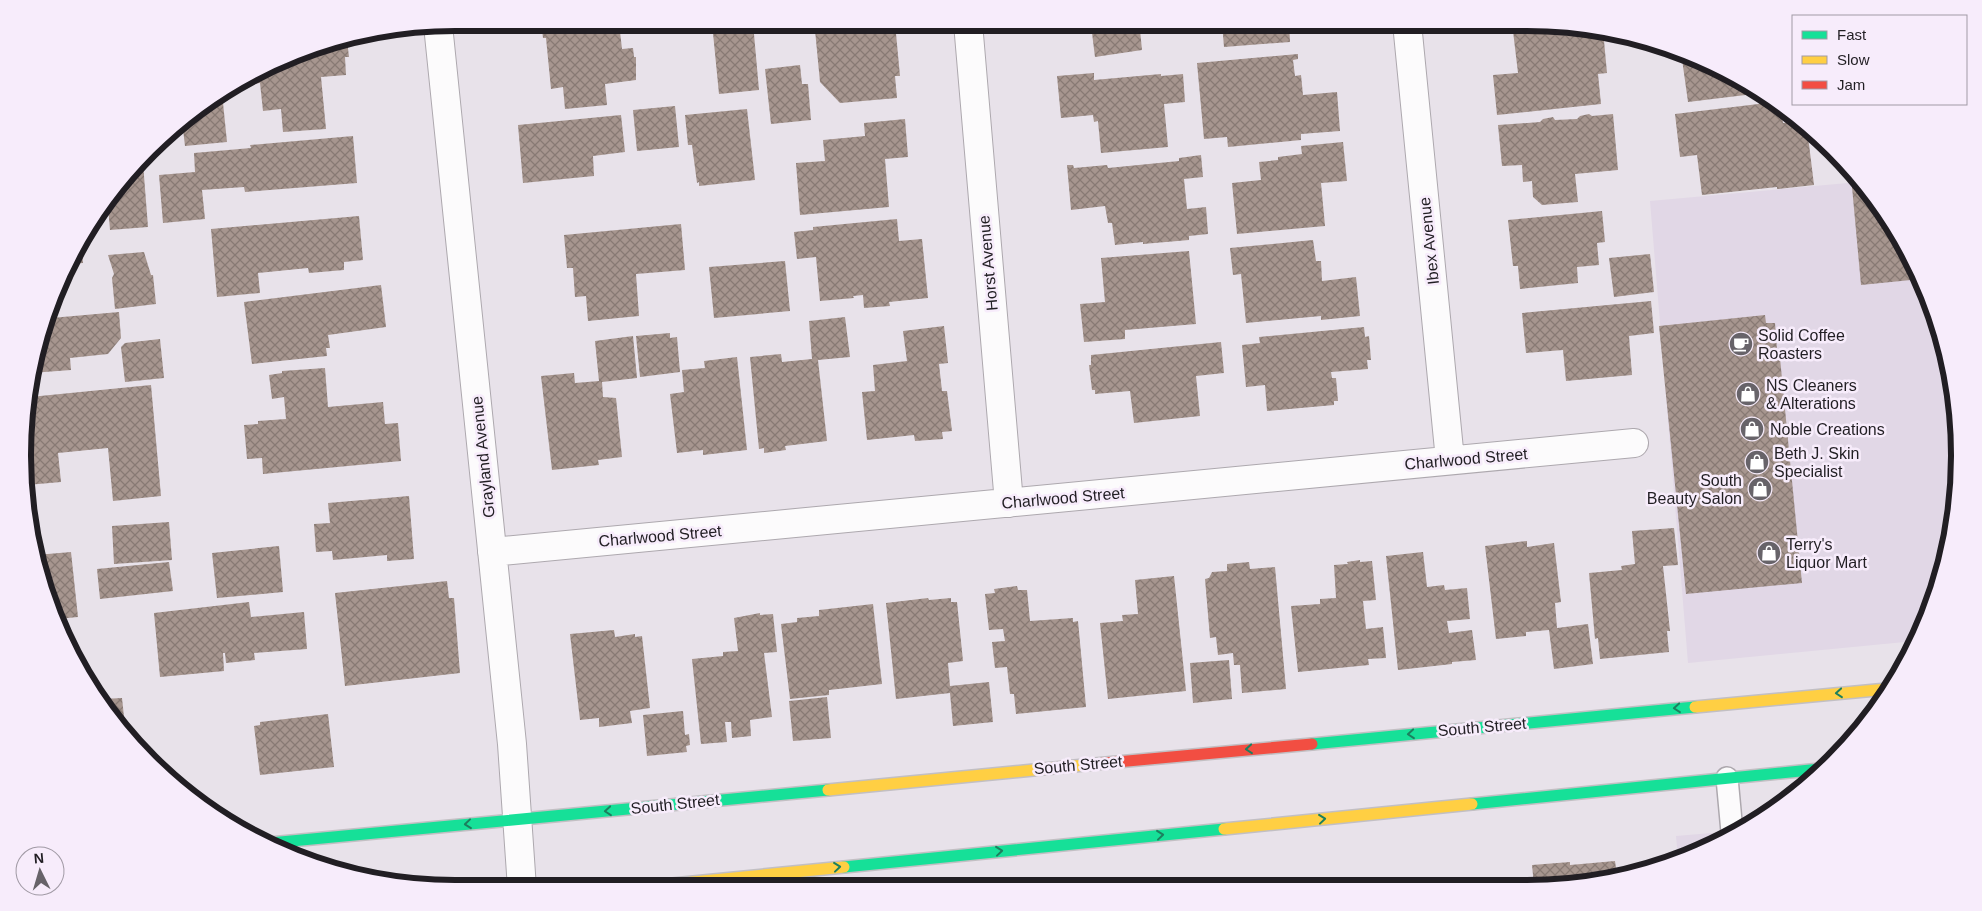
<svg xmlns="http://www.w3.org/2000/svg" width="1982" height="911" font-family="Arial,sans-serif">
<defs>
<pattern id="building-cross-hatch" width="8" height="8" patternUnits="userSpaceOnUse" patternTransform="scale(1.25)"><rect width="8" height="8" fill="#a7968f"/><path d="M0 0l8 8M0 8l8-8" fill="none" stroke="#887a74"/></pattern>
</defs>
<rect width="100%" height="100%" fill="#e8e2ea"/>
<path fill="#e1d7e6" d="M1859,182L1886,215L1926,290L1951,371L1959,455L1951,540L1927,621L1915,641L1688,663L1650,201Z
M1735,831L1692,855L1678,859L1676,836Z"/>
<path fill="url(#building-cross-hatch)" d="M541,23H619L622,49L633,48L634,57H636V80L605,84L607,105L565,109L563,87L551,89L546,38H543Z
M712,23H753L759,90L719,94Z
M895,23L900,76H895L897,98L840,103L820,82L815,30Z
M1086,23H1168V27L1140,30L1142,50L1095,57L1092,33L1087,34Z
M1222,23H1289L1290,42L1224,47Z
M1558,26L1603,30L1607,73L1598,74L1601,104L1497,115L1493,75L1518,73L1513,31Z
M347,40L349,57H345L346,75L321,77L326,129L283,132L281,109L263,111L260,83L241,85V80L316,46Z
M1681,52L1692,55L1762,93L1688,102Z
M1298,54V59L1293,60L1295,76L1301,75L1303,95L1337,92L1340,131L1301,134V140L1228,147L1227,137L1204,139L1197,63Z
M800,65L802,84H808L811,120L771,124L765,69Z
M1094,73V80L1161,74V76L1183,74L1185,102L1164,104L1168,147L1101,153L1098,121L1094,122L1093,115L1061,118L1057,76Z
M222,93L227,142L185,146L182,121Z
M1775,102L1781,107L1783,123L1798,121L1807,128L1814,185L1777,189V187L1702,195L1697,155L1680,157L1675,114Z
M675,106L679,147L637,151L633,110Z
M747,109L755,180L699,186V182L697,183L692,145H688L685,115Z
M1589,114L1592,116L1613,114L1618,170L1575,174L1578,202L1542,205L1533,197L1532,181L1523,182L1522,165L1502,166L1498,125L1540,122L1543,119L1553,117L1555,120L1577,119L1580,116Z
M621,115L625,152L593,156L594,176L523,183L518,125Z
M905,119L908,157L885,159L889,207L800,215L796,163L825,161L823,140L865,136L864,123Z
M353,136L357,183L245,192L244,187L202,190L205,219L163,223L159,175L195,172L194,153L251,148L250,145Z
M1343,142L1347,181L1321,183L1325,226L1237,234L1232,183L1261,180L1259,162L1278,160V157L1302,154L1301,146Z
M1201,155L1203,177L1184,179L1187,209L1206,207L1208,234L1189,236V240L1143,244V242L1115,245L1112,223H1108L1105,206L1071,210L1067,165H1073L1074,168L1107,165L1108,168L1179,161V158Z
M143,163L148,227L110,230L108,206Z
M1863,186L1886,215L1921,279L1861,285L1852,187Z
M1602,211L1605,242L1597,243L1599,265L1577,267L1578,283L1520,289L1518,266H1513L1508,220Z
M359,216L363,260L344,262V270L309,273L308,268L258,273L260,293L217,297L211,229Z
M897,219L899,241L922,239L928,298L889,302L890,306L864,308L863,295L853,296L854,298L820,301L816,257L797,259L794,232L813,230V227Z
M681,224L685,270L636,274L639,316L588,321L586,296L575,297L573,268H567L564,235Z
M81,239L83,263L71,264L78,245Z
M1313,240L1316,261H1321L1322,281L1356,277L1360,316L1321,320V316L1246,323L1241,274L1233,275L1230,248Z
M1189,251L1196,324L1125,330V339L1084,342L1080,304L1105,302L1101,258Z
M144,252L151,275H153L156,304L115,309L112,278L114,274L108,255Z
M1650,254L1654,292L1614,297L1609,258Z
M785,261L790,311L714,318L709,267Z
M381,285L386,327L328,335L330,348H326L327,356L252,364L244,302Z
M1651,301L1654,333L1629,336L1632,375L1566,381L1563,350L1526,353L1522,313Z
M119,312L121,338L108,354L70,358L71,370L31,373L51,318Z
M1765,315L1766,323H1775L1777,350H1770L1771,359L1780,358L1802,583L1686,594L1659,326Z
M845,317L850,357L818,360L827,441L785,446L786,450L764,453V448L759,449L750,357L781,354L782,362L812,359L809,321Z
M944,326L948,363L939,364L942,391H947L952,431L942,432L943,439L915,441L914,435L867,440L862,392L875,391L873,365L907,361L903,331Z
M1364,327L1365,337L1369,336L1371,360H1367L1368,369L1331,372L1332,378H1336L1338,401H1334V405L1267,411L1265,385L1246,387L1242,345L1260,343L1259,337Z
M670,333V338L677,337L680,372L640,377L636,336Z
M633,336L637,378L602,382L603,397L616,398L622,457L598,460L599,465L552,470L541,376L574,373L575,383L599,381L595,341Z
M160,339L164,378L125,382L121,347L125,343Z
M1221,342L1224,373L1196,376L1200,416L1134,423L1130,391L1095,394V390H1092L1089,365H1091V355Z
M737,357L747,450L703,455V450L677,453L670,394L684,392L682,370L705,368L704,361Z
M325,368L328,407L383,402L385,424L398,423L401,461L263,474L262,458L247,459L244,425L258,424V421L286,419L284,397L272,399L269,375L282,373V371Z
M151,385L161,496L113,501L108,448L58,453L61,482L27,485L30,397Z
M409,496L414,559L387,561V555L333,560L332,551L316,552L314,524L330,523L328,503Z
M169,522L172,560L114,564L112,526Z
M1674,528L1678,565L1663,566L1670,631H1667L1669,652L1600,659L1598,638L1595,639L1589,573L1622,570L1621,566L1635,564L1632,531Z
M1527,541V547L1554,543L1561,602L1555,603L1557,628L1588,624L1593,664L1554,669L1549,630L1526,632V636L1496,639L1485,546Z
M279,546L283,592L217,598L212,553Z
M71,552L78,617L57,619L45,594L36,555Z
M1423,552L1427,587L1444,585L1445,590L1467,588L1470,619L1447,621L1449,633L1472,630L1476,660L1452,662V664L1398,670L1386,556Z
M1360,560V562L1372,561L1376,600L1363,601L1366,629L1383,627L1386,658L1368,659L1369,665L1298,672L1291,606L1320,604V599L1336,598L1334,565L1348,564L1347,562Z
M169,562L173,591L100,599L97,569Z
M1249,562L1250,569L1275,567L1286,689L1242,693L1240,665H1234L1233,653L1218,655L1216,637L1210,638L1205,579L1209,578L1212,572L1227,571V564Z
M1174,576L1186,691L1108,699L1100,623L1123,621L1122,615L1138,614L1135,580Z
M447,581L449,598H454L460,673L345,686L335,593Z
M1017,586L1018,590H1027L1030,621L1073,618V622L1078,621L1086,707L1016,714L1014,694H1010L1007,667L995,668L992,642L1005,641L1003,629L989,630L985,594L995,593L994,589Z
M928,598L929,600L951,598V602H957L963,661L948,663L950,686L989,682L993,722L953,726L950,693L896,699L886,603Z
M249,602L251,617L304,612L307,649L254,653L255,660L226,663L225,653H223L224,671L160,677L154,613Z
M873,604L882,684L829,690V695L790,699L781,624L797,622V618L819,616V610Z
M760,613V615L773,614L777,652L764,653L772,717L750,720L751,736L732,738L731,722H725L727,742L701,744L692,659L723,656V652L738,651L734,618Z
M614,630L615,637L635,634V637L642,636L650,708L630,711L632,723L599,727V718L580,720L570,634Z
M1229,660L1232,699L1193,703L1190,663Z
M827,697L831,738L793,741L789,701Z
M122,698L125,726L103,699Z
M683,711L685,735L689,734L690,745L686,746L687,752L647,756L643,715Z
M328,714L334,767L260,775L254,726L260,725V722Z
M1615,861L1617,876L1583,885H1534L1532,865L1570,862V865Z"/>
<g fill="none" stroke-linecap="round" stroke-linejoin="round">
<g stroke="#ada8ae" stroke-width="24">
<path id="lane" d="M1727,778L1732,832"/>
</g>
<g stroke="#ada8ae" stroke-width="30">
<path id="street" d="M968,23L1009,503
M1407,23L1450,460
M438,25L512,744L522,888
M492,552L1634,443"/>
</g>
<g stroke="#c2bfc3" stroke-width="14">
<path id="fast" d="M1312,744L1695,707
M1472,804L1820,769
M270,843L828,790
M844,867L1224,829"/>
</g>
<g stroke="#c2bfc3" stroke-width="14">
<path id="slow" d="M1695,707L1887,689
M828,790L1095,764
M1224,829L1472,804
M632,888L844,867"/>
</g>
<g stroke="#c2bfc3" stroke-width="14">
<path id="jam" d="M1095,764L1312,744"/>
</g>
<use href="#lane" stroke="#fcfbfc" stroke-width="21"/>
<use href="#street" stroke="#fcfbfc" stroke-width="28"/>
<use href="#fast" stroke="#16e098" stroke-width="11"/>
<use href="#slow" stroke="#ffcf43" stroke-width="11"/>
<use href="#jam" stroke="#f24e42" stroke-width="11"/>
</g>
<defs><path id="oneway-chevron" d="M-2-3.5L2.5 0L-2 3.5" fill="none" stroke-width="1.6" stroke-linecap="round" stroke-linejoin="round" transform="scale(1.25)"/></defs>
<g stroke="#1c7f5e">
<use href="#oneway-chevron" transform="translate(1839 693) rotate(175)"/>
<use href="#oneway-chevron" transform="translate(1677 708) rotate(175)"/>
<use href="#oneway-chevron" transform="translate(1411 734) rotate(175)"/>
<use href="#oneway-chevron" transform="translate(1249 749) rotate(175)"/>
<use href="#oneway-chevron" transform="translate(608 811) rotate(175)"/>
<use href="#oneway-chevron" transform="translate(1322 819) rotate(-6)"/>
<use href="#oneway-chevron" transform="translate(468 824) rotate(174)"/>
<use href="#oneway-chevron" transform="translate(1160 835) rotate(-6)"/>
<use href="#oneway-chevron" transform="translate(999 851) rotate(-6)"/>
<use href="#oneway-chevron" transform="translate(837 867) rotate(-6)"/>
</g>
<defs>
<g id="cafe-disc" transform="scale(1.25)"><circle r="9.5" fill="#676369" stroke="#f7ecfb"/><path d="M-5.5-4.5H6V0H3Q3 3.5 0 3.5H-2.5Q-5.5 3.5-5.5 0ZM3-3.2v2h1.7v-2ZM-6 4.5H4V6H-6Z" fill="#fff"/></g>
<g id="shop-disc" transform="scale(1.25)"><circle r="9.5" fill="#676369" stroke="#f7ecfb"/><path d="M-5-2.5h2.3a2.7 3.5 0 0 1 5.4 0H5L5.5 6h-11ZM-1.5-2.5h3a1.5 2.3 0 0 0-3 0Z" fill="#fff"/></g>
</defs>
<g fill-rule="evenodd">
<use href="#cafe-disc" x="1741" y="344"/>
<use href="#shop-disc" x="1748" y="394"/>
<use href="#shop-disc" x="1752" y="429"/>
<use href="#shop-disc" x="1757" y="462"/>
<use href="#shop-disc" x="1760" y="489"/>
<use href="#shop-disc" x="1769" y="553"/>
</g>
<g text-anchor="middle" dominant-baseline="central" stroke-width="5" stroke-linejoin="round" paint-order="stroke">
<g font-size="16" fill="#211e23" stroke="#f7ecfb">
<text transform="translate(1429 241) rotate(-96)">Ibex Avenue</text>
<text transform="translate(988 263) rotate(-95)">Horst Avenue</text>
<text transform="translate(483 457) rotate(-96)">Grayland Avenue</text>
<text transform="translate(1466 459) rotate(-5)">Charlwood Street</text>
<text transform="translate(1063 498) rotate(-5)">Charlwood Street</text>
<text transform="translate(660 536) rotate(-5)">Charlwood Street</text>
<text transform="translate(1482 727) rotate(-5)">South Street</text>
<text transform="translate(1078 765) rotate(-5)">South Street</text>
<text transform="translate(675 804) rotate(-6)">South Street</text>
</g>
<g font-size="16" fill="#211e23" stroke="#f7ecfb" text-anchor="start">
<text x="1758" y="335">Solid Coffee<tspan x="1758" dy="18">Roasters</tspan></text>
<text x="1766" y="385">NS Cleaners<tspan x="1766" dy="18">&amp; Alterations</tspan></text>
<text x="1770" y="429">Noble Creations</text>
<text x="1774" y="453">Beth J. Skin<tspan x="1774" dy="18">Specialist</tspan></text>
<text x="1742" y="480" text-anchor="end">South<tspan x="1742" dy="18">Beauty Salon</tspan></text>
<text x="1786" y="544">Terry's<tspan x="1786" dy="18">Liquor Mart</tspan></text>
</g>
</g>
<path d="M0 0H1982V911H0ZM455 31H1527A424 424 0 0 1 1951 455V456A424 424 0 0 1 1527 880H455A424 424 0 0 1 31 456V455A424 424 0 0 1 455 31Z" fill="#f7ecfb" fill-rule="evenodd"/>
<path fill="none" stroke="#211e23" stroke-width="6" d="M455 31H1527A424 424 0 0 1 1951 455V456A424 424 0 0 1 1527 880H455A424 424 0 0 1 31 456V455A424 424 0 0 1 455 31Z"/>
<rect x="1792" y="15" width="175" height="90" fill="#f7ecfb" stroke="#a19aa5"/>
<rect x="1802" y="31" width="25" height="8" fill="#16e098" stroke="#a19aa5"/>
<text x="1837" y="40" font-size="15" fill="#211e23">Fast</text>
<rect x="1802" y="56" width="25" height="8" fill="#ffcf43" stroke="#a19aa5"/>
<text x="1837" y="65" font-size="15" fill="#211e23">Slow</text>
<rect x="1802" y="81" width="25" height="8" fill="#f24e42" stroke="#a19aa5"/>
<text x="1837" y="90" font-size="15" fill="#211e23">Jam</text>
<g transform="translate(40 871) rotate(355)"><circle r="24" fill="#f7ecfb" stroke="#a19aa5"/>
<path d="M0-4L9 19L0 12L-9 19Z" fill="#676369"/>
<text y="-8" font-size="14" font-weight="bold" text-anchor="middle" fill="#211e23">N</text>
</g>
</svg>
